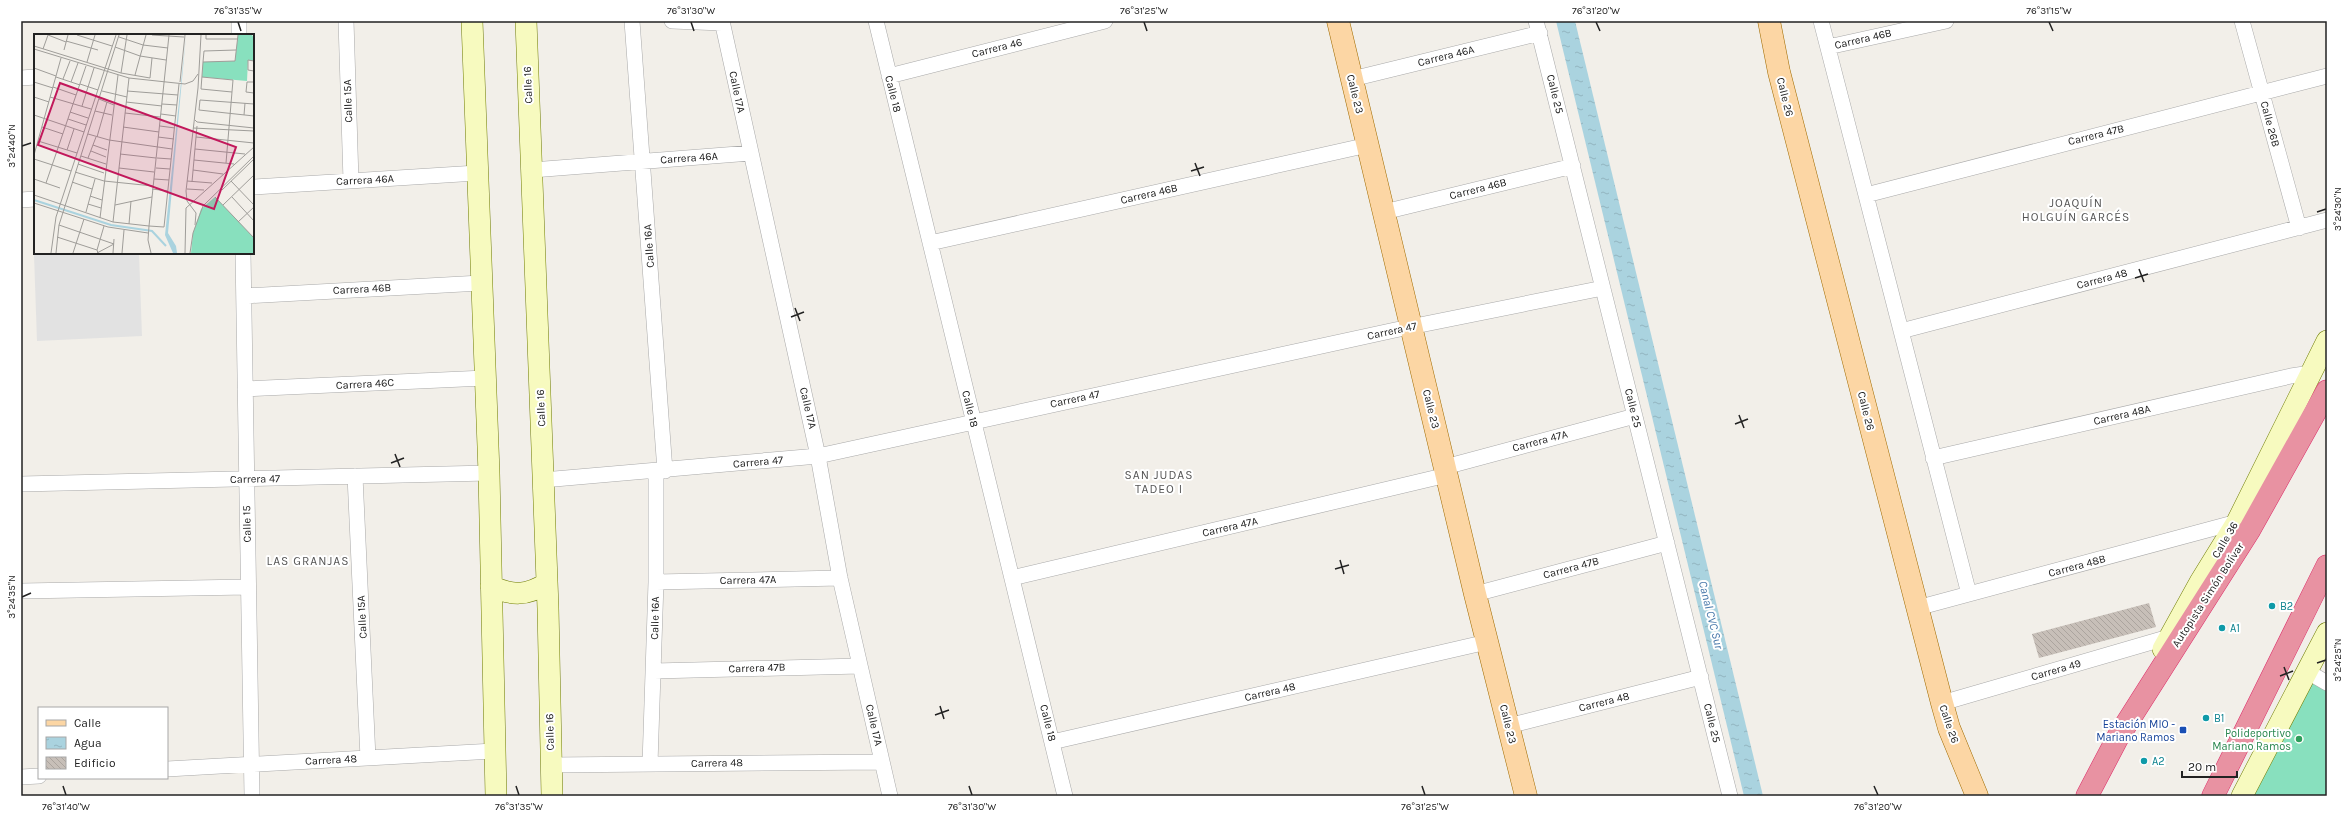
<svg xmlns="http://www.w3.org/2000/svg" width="2348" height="817" font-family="Karla,sans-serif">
<defs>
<pattern id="water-ripples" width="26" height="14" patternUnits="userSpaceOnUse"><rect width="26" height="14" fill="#aad3df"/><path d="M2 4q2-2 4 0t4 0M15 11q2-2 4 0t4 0" fill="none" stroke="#92b5bf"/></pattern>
<pattern id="building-back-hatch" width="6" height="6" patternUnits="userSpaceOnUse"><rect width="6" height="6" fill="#c7bfb8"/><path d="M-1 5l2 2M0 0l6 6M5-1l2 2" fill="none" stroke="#aba49e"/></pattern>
</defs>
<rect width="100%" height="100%" fill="#f2efe9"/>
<path fill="#88e0be" d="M2308,672L2327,683V796H2242Z"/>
<path fill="#e2e2e2" d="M33,226H35V253H139L142,336L37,341Z"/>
<path fill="url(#water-ripples)" d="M1556,21H1575L1763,796H1744Z"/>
<path fill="url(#building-back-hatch)" d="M2149,603L2156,627L2039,658L2032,634Z"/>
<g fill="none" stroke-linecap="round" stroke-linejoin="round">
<g stroke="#a9a9a9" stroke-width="16">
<path id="street" d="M239,21V35
M346,21L351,181
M632,21L665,471
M672,21L722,23
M722,21L818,456L840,578L890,796
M876,21L1065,796
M1536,21L1730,796
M1821,21L1969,594
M2242,21L2299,228
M1828,47L1946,21
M889,76L1105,21
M21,78L35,77
M1352,79L1540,33
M532,170L751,153
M253,187L477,173
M1866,195L2327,76
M21,200L35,199
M1384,212L1573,166
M930,243L1368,145
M243,253L252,796
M244,296L481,283
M1901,331L2327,220
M245,389L485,378
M1933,458L2291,376L2311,373
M1445,467L1635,416
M355,476L368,758
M543,480L818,456L1395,330L1603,288
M21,484L489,473
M1012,578L1447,475
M656,582L840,578
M21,591L248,587
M1475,594L1667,543
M1917,608L2237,522
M654,671L860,666
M2308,672L2327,683
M1942,703L2169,637
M1508,726L1701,677
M1052,742L1487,642
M650,764L656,582V471
M551,765L882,762
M167,769L494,751
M21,777L39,776"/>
</g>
<g stroke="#707d05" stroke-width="22">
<path id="secondary" d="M472,21L489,473L496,796
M526,21L548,608L552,796
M491,586C512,596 527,596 547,583
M2163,649L2200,582L2237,522L2327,341
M2242,796L2327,633"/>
</g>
<g stroke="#a06b00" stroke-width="23">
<path id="primary" d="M1338,21L1475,594L1526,796
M1769,21L1779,72L1942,703L1949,728L1977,796"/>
</g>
<g stroke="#dc2a67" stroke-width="23">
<path id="highway" d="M2087,796L2118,737L2250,529L2327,391
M2213,796L2327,566"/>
</g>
<use href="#street" stroke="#fff" stroke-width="15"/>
<use href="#secondary" stroke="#f7fabf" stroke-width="21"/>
<use href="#primary" stroke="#fcd6a4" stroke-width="22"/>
<use href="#highway" stroke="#e892a2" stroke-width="22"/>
</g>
<path fill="none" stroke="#222" stroke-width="1.5" d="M238,22L241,31M691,22L694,31M1144,22L1147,31M1596,22L1600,31M2049,22L2053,31M22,146L31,143M1195,163L1200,176M1191,171L1204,167M2317,212L2326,209M2139,269L2144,282M2135,278L2148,274M795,308L800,321M791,317L804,312M1739,415L1744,428M1735,424L1748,419M395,454L400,467M391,463L404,458M1340,560L1344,574M1335,569L1349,565M22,597L31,593M2317,663L2326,660M2284,667L2289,680M2280,676L2293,671M940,706L944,719M935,715L949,710M63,786L66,795M516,786L519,795M969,786L972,795M1422,786L1425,795M1874,786L1878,795"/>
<g fill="#0f9aa8" stroke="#fff" stroke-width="1.5">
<circle cx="2272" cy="606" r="4"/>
<circle cx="2222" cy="628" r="4"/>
<circle cx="2206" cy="718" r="4"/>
<circle cx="2144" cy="761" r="4"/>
</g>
<rect fill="#1a4fb4" stroke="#fff" stroke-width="1.5" x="2179" y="726" width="8" height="8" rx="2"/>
<circle fill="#2e9e5b" stroke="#fff" stroke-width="1.5" cx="2299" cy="739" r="4"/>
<g text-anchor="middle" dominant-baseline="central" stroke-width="4" stroke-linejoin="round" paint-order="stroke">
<g font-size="11" fill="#222" stroke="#fff">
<text transform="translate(1863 39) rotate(-13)">Carrera 46B</text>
<text transform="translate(997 48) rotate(-14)">Carrera 46</text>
<text transform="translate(1446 56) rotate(-14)">Carrera 46A</text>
<text transform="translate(528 85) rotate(-92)">Calle 16</text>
<text transform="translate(737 92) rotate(78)">Calle 17A</text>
<text transform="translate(893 94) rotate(76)">Calle 18</text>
<text transform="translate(1355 94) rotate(76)">Calle 23</text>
<text transform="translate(1555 94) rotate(76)">Calle 25</text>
<text transform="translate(1785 97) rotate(76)">Calle 26</text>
<text transform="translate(348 101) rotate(-92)">Calle 15A</text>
<text transform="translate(2270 124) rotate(75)">Calle 26B</text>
<text transform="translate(2096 135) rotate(-14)">Carrera 47B</text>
<text transform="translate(689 158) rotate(-4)">Carrera 46A</text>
<text transform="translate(365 180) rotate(-3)">Carrera 46A</text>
<text transform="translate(1478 189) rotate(-14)">Carrera 46B</text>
<text transform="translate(1149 194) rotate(-13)">Carrera 46B</text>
<text transform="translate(649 246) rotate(-94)">Calle 16A</text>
<text transform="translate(2102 279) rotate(-15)">Carrera 48</text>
<text transform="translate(362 289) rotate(-3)">Carrera 46B</text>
<text transform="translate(1392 331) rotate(-12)">Carrera 47</text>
<text transform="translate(365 384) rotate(-3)">Carrera 46C</text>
<text transform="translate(1075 399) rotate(-12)">Carrera 47</text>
<text transform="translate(541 408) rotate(-92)">Calle 16</text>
<text transform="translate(808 408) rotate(77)">Calle 17A</text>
<text transform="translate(1633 408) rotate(76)">Calle 25</text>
<text transform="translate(970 409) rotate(76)">Calle 18</text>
<text transform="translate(1431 409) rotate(76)">Calle 23</text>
<text transform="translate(1866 411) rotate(76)">Calle 26</text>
<text transform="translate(2122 415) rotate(-13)">Carrera 48A</text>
<text transform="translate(1540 441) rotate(-15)">Carrera 47A</text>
<text transform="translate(758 462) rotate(-5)">Carrera 47</text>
<text transform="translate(255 479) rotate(-1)">Carrera 47</text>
<text transform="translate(247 524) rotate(-91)">Calle 15</text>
<text transform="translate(1230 527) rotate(-13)">Carrera 47A</text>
<text transform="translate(2225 540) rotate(-59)">Calle 36</text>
<text transform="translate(2077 566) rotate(-15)">Carrera 48B</text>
<text transform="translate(1571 568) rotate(-15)">Carrera 47B</text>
<text transform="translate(748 580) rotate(-1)">Carrera 47A</text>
<text transform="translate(2208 595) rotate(-57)">Autopista Simón Bolívar</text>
<text transform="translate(362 617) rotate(-93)">Calle 15A</text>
<text transform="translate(655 618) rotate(-89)">Calle 16A</text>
<text transform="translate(757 668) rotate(-2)">Carrera 47B</text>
<text transform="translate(2056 670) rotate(-16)">Carrera 49</text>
<text transform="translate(1270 692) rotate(-13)">Carrera 48</text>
<text transform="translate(1604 702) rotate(-14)">Carrera 48</text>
<text transform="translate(1048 723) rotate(76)">Calle 18</text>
<text transform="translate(1712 723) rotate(76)">Calle 25</text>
<text transform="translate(1508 724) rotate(76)">Calle 23</text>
<text transform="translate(1949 724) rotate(71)">Calle 26</text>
<text transform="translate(874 725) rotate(77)">Calle 17A</text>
<text transform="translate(550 732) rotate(-91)">Calle 16</text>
<text transform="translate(331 760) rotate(-3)">Carrera 48</text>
<text transform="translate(717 763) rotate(-1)">Carrera 48</text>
</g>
<g font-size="11" fill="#0d838f" stroke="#fff" text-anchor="start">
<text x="2280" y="606">B2</text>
<text x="2230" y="628">A1</text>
<text x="2214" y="718">B1</text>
<text x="2152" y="761">A2</text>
</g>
<g font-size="11" fill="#164399" stroke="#fff" text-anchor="end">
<text x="2175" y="724">Estación MIO -<tspan x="2175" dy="13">Mariano Ramos</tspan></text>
</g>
<g font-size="11" fill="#27864d" stroke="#fff" text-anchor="end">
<text x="2291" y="733">Polideportivo<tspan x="2291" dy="13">Mariano Ramos</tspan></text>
</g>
<g font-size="12" letter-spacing="1" fill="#555" stroke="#fff">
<text x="2076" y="203">JOAQUÍN<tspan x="2076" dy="14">HOLGUÍN GARCÉS</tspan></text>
<text x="1159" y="475">SAN JUDAS<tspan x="1159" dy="14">TADEO I</tspan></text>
<text x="308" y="561">LAS GRANJAS</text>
</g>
<g font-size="12" font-style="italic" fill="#4a7aab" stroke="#fff">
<text transform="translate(1711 615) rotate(76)">Canal CVC Sur</text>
</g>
</g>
<g transform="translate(34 34)">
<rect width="220" height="220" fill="#f2efe9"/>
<path d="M204,1H218L220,4V27L214,26L213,47L168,43L169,28L201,27ZM181,163L220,204V219H157L159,199L167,175Z" fill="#88e0be"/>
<path d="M152,1L134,199L142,212L143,219H139L131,201Z" fill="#aad3df"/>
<path fill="none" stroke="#aad3df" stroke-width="2" d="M0,166L77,191L118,197L132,212"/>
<path fill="none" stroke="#9f9d99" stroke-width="1" d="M14,1L32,8M43,1L78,12M118,1L150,3M172,1V5H204M85,3L109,11L134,14M32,7L64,16M0,12L87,39L116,44M81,13L106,22L132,26M0,15L95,44L151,50L159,47L164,40M9,15L14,1M30,16L34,1M220,27L214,26V36L220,37M53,28L61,1M169,28L201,27L204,1M0,34L22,42M87,39L93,1M101,41L112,1M22,43L46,51M168,43L199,46L192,129M116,44L118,24M29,45L36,27M0,48L19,54M37,48L44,29M146,48L151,1M220,48H213L212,58L220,59M46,50L64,56M19,53L42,61M68,57L93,63M93,57L144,61M198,58L167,55L169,28L170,17L202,16M0,63L15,68M16,63L57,75M65,65L80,71M92,68L128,72M128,70L143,71M220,70L166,66L165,76L220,82M48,72L60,34M61,77L78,81M36,78L54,84M91,79L126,83M127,80L142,82M0,81L50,98M210,81L211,69M34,85L52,91M161,86L163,88L220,94M126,92L141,94M8,93L29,100M89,93L125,98M159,94L220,97M54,100L75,106L138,115M63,103L73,68M124,103L140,105M162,103L220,109M4,107L43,119M59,111L73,116M161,115L211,120M33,116L40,95M57,117L72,123M86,120L122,124M0,121L27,24M47,122L72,130M54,124L62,103M123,124L137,125M0,125L37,137M160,126L200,130M44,130L70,139M85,134L120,138M122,134L136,135M159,136L189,140M41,138L70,147L119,152M0,145L26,154M120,145L135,146M153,147L178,149M197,147L220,171M38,148L58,155M158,148L163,92M12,149L52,32M118,155L134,157M153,155L170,156M188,156L220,125M0,161L79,188L115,192M56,162L68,166M181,163L220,204M198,163L220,187M0,169L74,193L114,199M54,170L67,174M81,171L118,163M189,171L220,141M52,178L61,145M66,184L84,41M79,188L95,44M204,188L220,173M95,190L97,167M25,191L80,210M161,191L162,179L153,167L152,157L164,54L167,1M115,192L130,193L145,50M23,203L63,216L64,219M63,216L70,192M17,219L22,183L82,1M22,219L25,191L85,1M39,219L50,185M63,219L80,210M79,219L80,205M88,219L90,196M117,219L114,206L115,192L135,1M151,219L152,174L220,113M156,219L159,199L169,172L220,122"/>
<path fill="#c2185b" fill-opacity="0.15" stroke="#c2185b" stroke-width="2" d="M26,49L202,113L180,175L4,111Z"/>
<rect width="220" height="220" fill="none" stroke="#222" stroke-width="2"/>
</g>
<rect width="2348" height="817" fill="none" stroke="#ffffff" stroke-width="44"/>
<rect x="38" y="707" width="130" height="72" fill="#ffffff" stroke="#a7a7a7"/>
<rect x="46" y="720" width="20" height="6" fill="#fcd6a4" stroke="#a7a7a7"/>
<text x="74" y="727" font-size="12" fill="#222222">Calle</text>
<rect x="46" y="737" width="20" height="12" fill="url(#water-ripples)" stroke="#a7a7a7"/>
<text x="74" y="747" font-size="12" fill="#222222">Agua</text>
<rect x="46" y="757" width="20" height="12" fill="url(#building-back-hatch)" stroke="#a7a7a7"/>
<text x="74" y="767" font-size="12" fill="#222222">Edificio</text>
<path d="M2182 771v6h55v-6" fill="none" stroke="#222222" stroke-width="2"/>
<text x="2188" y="771" font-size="12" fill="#222222" stroke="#ffffff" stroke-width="3" paint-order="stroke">20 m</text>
<rect x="22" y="22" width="2304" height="773" fill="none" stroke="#222" stroke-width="1.5"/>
<g font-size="10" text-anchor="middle" fill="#222">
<text x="238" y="14">76°31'35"W</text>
<text x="691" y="14">76°31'30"W</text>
<text x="1144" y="14">76°31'25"W</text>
<text x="1596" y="14">76°31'20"W</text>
<text x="2049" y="14">76°31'15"W</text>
<text transform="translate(11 146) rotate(-90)" y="4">3°24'40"N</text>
<text transform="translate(2337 209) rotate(-90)" y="4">3°24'30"N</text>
<text transform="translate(11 597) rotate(-90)" y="4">3°24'35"N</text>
<text transform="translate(2337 660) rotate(-90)" y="4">3°24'25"N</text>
<text x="66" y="810">76°31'40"W</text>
<text x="519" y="810">76°31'35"W</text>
<text x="972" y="810">76°31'30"W</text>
<text x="1425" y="810">76°31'25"W</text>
<text x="1878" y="810">76°31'20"W</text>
</g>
</svg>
